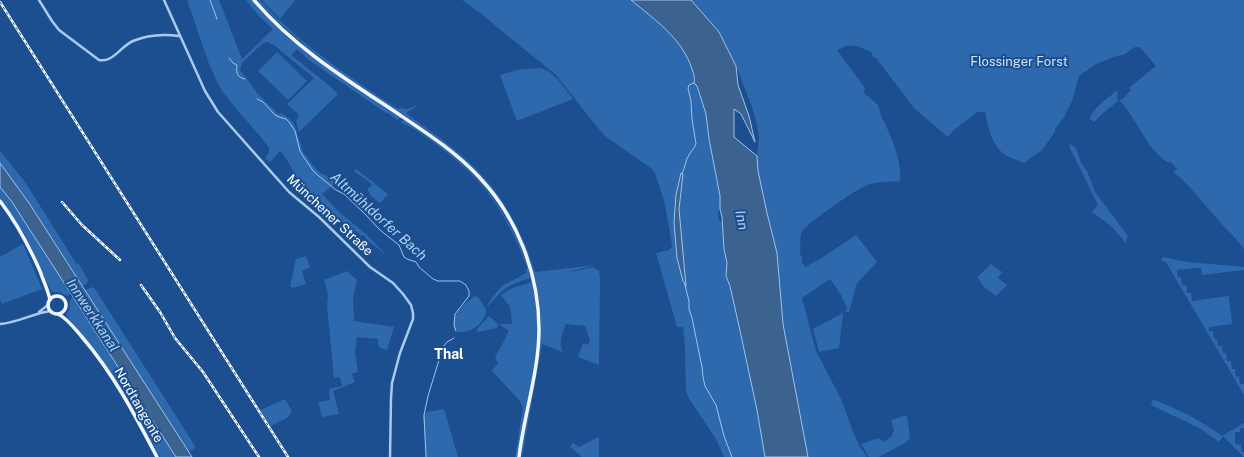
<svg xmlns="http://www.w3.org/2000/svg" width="1244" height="457" font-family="'Public Sans',sans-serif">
<rect width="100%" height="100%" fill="#1b4f8f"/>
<path fill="#2e69ad" d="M187,0H219L242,59L273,29L258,15L246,0H252L263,12L333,72L401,118L397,120L388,113H386L309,60L297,49L291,55L325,82L338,94L299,132L296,121L299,115L287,104L314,78L275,46L268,42L263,43L242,63L240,70L258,94L278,114L282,113L293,122L295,126L303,152L312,164L319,172L337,182L322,194L338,211L367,235L388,257L365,238L366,237L363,235L362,236L299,188V183L298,180L290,165L281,151L279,152L270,162L265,158L269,152V148C255,128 237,112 223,92C217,84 214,73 209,64Z
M257,0H260C299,43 349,77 398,109L400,108L407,109L416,106V107L407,112V114C432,132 458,150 479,172C506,200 523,235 535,272L596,265L571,271V272L593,267L599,271L600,280L599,365L578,357L583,343L588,345L590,340L585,326L566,324C562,334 558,342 563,352L542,344L522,457C520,446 527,420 530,407C538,367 546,325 536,284C528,251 516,221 495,194C461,148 408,119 361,87C323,61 288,34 257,0Z
M262,0H295L280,19Z
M462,0H631C655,20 682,38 692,68C694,74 695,78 694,83L697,86L706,114L709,139L720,196V209L718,212C718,217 718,220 723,224L724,249L727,263L726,276L730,286L739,326L757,410L765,457H724L716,439L690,400L686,392L685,348L683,327H677L656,253L669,250L672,247V246L665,204L655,173L652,169L605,136L593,122L556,75L480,13Z
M691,0H1244V249C1234,236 1222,225 1211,212C1199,198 1188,183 1173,172L1177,169L1170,161L1169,163C1145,149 1138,119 1119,100L1123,99L1131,90L1129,88L1156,66L1140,47H1135L1123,55L1117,56L1096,64L1079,76L1072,101L1064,117L1055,129V132L1042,150L1024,163C1018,160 1010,158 1004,154C992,145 988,126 985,112H977L954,130L948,137L914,108L876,58L873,57L871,52C856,46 853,42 837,50L865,88L864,93L878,105L882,119L884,121C892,140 902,160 900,182C890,181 879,182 870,184C859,187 807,223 802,232C799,238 801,249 800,256H802V262L805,267L820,259L856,235L877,262L857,283L849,312H846L847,308L841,295L830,279L802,298L816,351L842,401L853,432L859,445L867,457H808L783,324L777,253L767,213L758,171L757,156L759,137L757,125L752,107L736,66L719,32Z
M277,52L307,81L288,100L258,71Z
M540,68C555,71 564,88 573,99L517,121L500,75L517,70Z
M1118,90L1117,97L1118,101L1102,114L1094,122L1090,119C1092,109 1110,96 1118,90Z
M403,120C413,124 423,133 433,140C483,176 515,219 531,278C507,285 504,288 488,306L487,305L495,294L502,286L526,273L527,267C508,218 488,184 446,152C436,144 425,136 414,129C410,126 404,125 401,122Z
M1070,144L1076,148L1081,163L1087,171L1095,192L1128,236L1126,240V243L1111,226L1092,212L1098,205L1069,146Z
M0,151L25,182L76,263L79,264L88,280L87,283L83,286L29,203L0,163Z
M356,169L388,194L380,203L371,196L367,189L371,186L372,184L354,171Z
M0,187L12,202L71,294L67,296L60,292H52L48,285L25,235L0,198Z
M23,244L42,289L2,304L0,300V257Z
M306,256L310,267L302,271L306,284L292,288L290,286L296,259Z
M1163,257L1188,262L1244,267V270L1202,275L1201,268H1195L1177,270L1178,278L1181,277L1182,285H1186L1187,293H1191L1192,301L1229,296L1232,324L1209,327V331H1213L1214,339H1217L1218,346H1222L1223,354L1226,353L1227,361H1231L1232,369H1235L1236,377L1239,376L1240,384H1244V395L1166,262L1161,261Z
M991,264L1002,272L998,278L1007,285L996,296L984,287L977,277Z
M347,271L357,280L353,298L354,321L394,327L387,350L380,348L378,345V339L357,337L355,352L358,372L352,374L355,382L333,391L339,414L322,417L318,402L330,400L329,389L342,386L340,377L334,378L327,306L328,295L324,280Z
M532,282C536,302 538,322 537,343C534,381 522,419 518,457H515L523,408L519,400L492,371L498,363L495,358L509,331L499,324H512L510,307L501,295L510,289Z
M92,287L95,289L195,446V448L188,452L85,290Z
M475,296L478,297L486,309C486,323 470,334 457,332C456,329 454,325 454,322C454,312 467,301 475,296Z
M73,297L80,309L176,457H160C142,424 125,390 102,360C91,344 77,330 66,315L69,310L70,300Z
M843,313L839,348L819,352L813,329Z
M489,316L498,324L497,328L477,332V329Z
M285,399L292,411L287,418L271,426L260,410Z
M1153,399C1177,409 1201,420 1222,436L1244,423V428H1240V432H1235V444L1241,445L1242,452H1244V457L1223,436L1219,442L1201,429L1151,405Z
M444,409L458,457H426L423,415L427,412Z
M907,415L910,439L905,443L879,457H869L861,444L879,438L883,442L891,437L894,430L891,420Z
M599,437V457H582L570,447L573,443L579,447Z"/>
<path fill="#3c6290" stroke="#9cc4f0" d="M631,0H691L719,32L736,66L738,85L749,116L755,142L741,114L734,109V137L757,156L758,171L767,213L777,253L783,324L808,457H765L757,410L739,326L730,286L726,276L727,263L724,249L722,217L720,209V196L709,139L706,114L697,86L694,83C695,78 694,74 692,69C682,38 655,20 631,0Z
M0,163L29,203L192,457H176L12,202L0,187Z
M681,173L683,174L679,209L686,286L683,281L677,258L674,223L676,195Z"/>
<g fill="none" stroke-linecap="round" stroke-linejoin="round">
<path stroke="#9cc4f0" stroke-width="1" d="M210,0L217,19
M229,58L233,63L237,65C236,72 236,77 245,79
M257,99L263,102L275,115L279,117L286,119L289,122L295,131L300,151L303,156L314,172L336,190L344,194L364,213L380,230L399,245L404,257L407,259L416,262L419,267L433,279L438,281H460L466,285L469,291V296L455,314L454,325L456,331
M682,174C685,168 685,161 689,155C691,151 694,149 696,144L692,119L691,101L688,88L689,85L694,83
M685,285L689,301V309L692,318L702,367L703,377L705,386L716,405L724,436L732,457
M426,457L424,415L428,396L443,347L447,342L454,338"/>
<path stroke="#a9c9ee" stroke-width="2.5" d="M39,0L52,21L59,30L99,60C113,63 121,46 133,41C147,35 165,34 179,36
M164,0L205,91L218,112L289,192L319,217L370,267L393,283L403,294L411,305L413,313V319L400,353L392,383L391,398L390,457
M39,312L48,305
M0,324C18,323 33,313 51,311"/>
<path stroke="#f0f6ff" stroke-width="3.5" d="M254,0C292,45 342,77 391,109C422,130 454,150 479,177C517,217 539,274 539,329C539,372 524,414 519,457
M0,201C17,223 29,246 40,271C43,280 48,290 50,300
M48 305a9 9 0 1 1 18 0a9 9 0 1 1-18 0Z
M58,314C67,318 75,329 82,337C113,373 135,415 157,457"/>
<g stroke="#fff" stroke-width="2.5">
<path id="rail" d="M0,2L288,457
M62,202L82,225L120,260
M141,285L160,312L175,338L203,372L259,457"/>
</g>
<use href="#rail" stroke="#1b4f8f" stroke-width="1" stroke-dasharray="3" stroke-linecap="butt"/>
</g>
<g text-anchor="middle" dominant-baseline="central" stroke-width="4" stroke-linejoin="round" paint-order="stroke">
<g font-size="13" fill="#cfe3fa" stroke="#1b4f8f">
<text x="1019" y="61">Flossinger Forst</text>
</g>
<g font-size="13" fill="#fff" stroke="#1b4f8f">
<text transform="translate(330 215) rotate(43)">Münchener Straße</text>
<text transform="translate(139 405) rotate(60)">Nordtangente</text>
</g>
<g font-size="14" font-style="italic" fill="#b5d3f5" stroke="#1b4f8f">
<text transform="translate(379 216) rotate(42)">Altmühldorfer Bach</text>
<text transform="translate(742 220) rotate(79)">Inn</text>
<text transform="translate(93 315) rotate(57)">Innwerkkanal</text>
</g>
<g font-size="14" font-weight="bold" fill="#fff" stroke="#1b4f8f">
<text x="449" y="354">Thal</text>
</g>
</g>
</svg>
